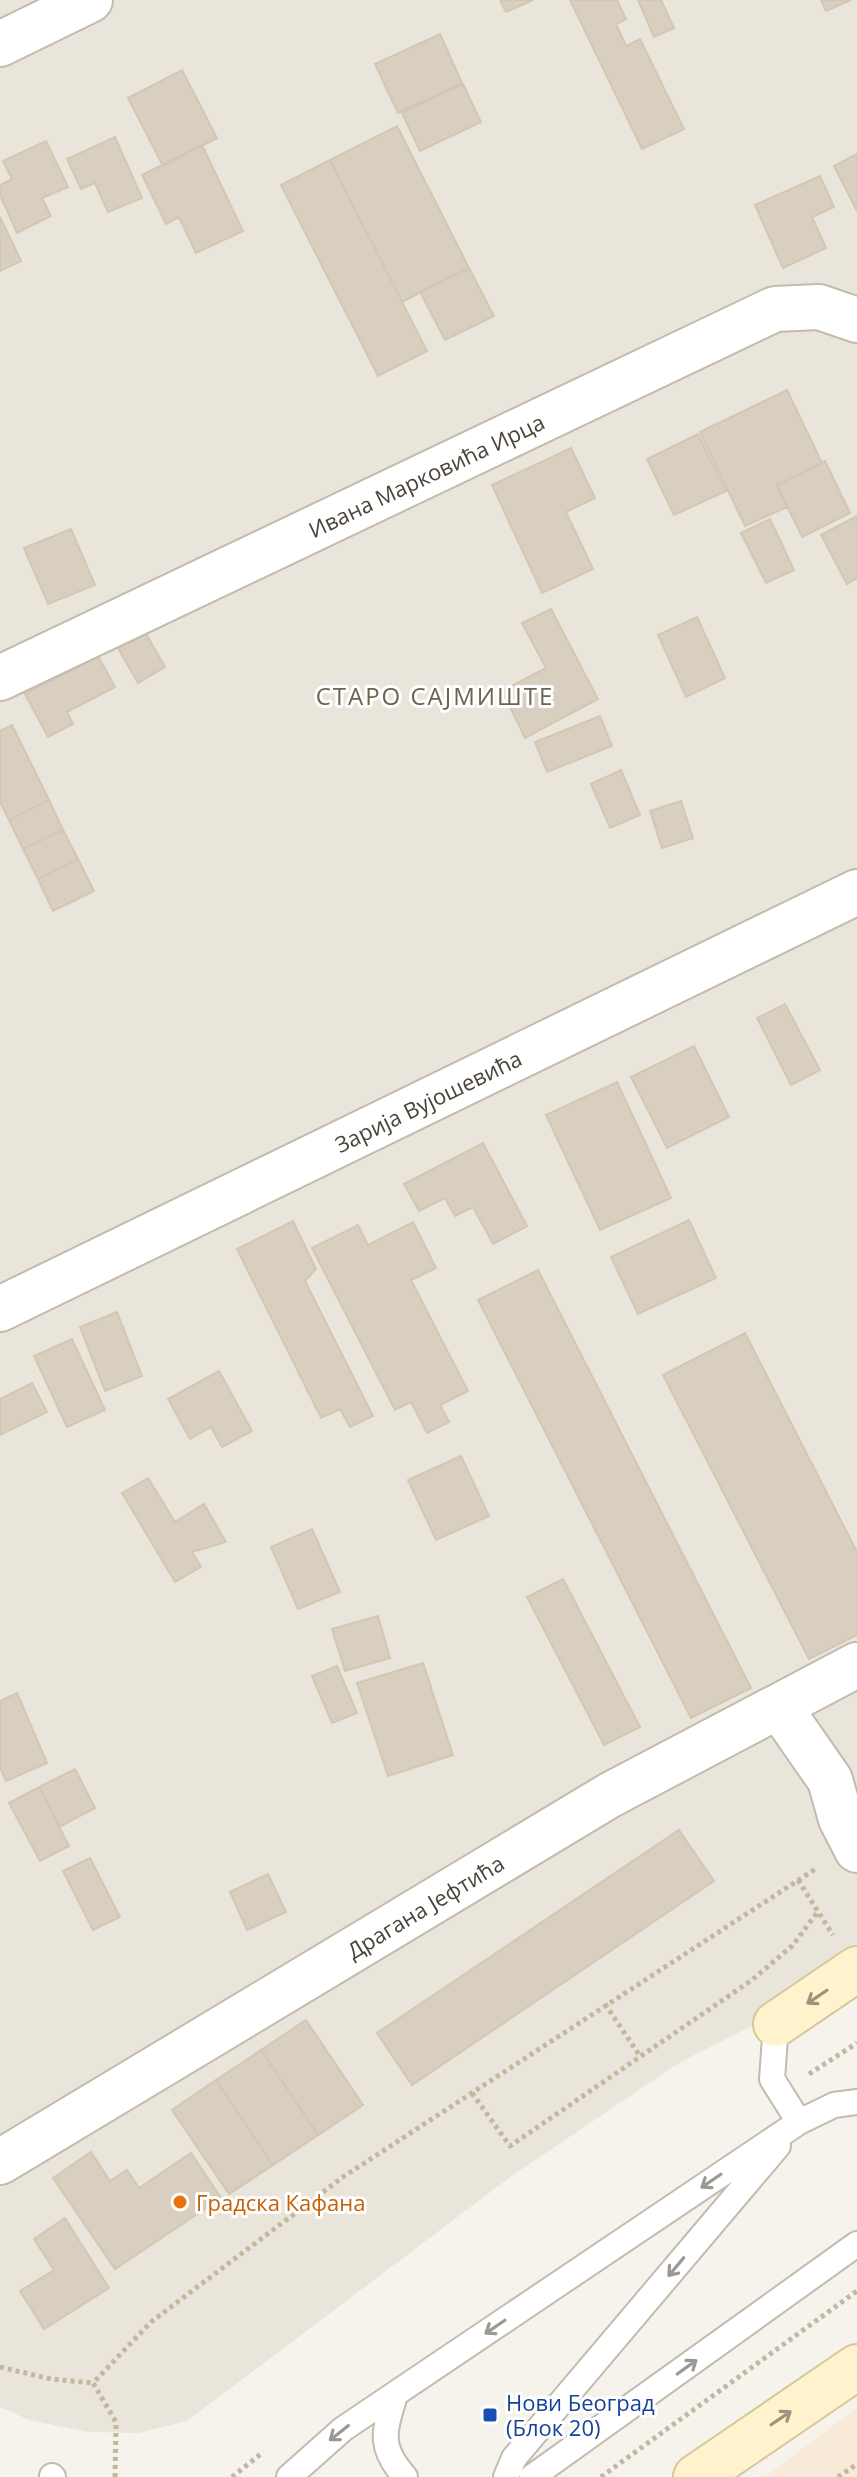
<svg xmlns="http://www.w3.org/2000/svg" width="857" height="2477" font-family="'Open Sans',sans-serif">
<rect width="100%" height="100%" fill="#f6f3ec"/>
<path fill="#eae5da" d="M0,0H857V1972L679,2063L513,2175L187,2421L139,2433L88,2432L29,2420L0,2407Z"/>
<path fill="#f7ead8" d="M857,2408V2477H765Z"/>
<path fill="#d8cfc1" stroke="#d3c7b4" stroke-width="2" d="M500,0H533L506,12Z
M570,0H617L626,19L616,24L626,46L640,39L684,129L642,149Z
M638,0H661L674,28L654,37Z
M821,0H851L826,11Z
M440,34L462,83L398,113L375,64Z
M182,70L217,138L163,166L128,98Z
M463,84L481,122L420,151L402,113Z
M397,126L469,268L402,302L330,160Z
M115,137L142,198L108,212L95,183L81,189L67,159Z
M46,141L68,187L42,198L51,216L17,233L0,195V185L12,179L3,161Z
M202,145L243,231L196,253L179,217L166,224L142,175Z
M857,154V211L834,166Z
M330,160L427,351L378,376L281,185Z
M820,176L834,207L812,217L826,248L783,268L755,205Z
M0,217L21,261L0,271Z
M469,268L494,316L445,340L420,292Z
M787,390L822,463L776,485L787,507L745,526L700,432Z
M698,434L726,491L674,515L647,459Z
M571,448L595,498L566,512L593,569L542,593L492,485Z
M825,461L850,513L802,537L777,485Z
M857,516V578L847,584L821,535Z
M770,519L794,570L766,583L741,533Z
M71,529L95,585L48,604L24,548Z
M551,609L598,699L525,738L502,691L546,668L522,623Z
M697,617L725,678L686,697L658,635Z
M145,632L165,667L138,683L118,648Z
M98,656L115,687L67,712L73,724L48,737L25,694Z
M600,716L612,746L547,772L535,742Z
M12,725L49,800L9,820L0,802V731Z
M621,770L640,815L610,828L591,784Z
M49,800L63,830L23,849L9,820Z
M681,801L693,838L662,848L650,811Z
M63,830L78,859L38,879L23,849Z
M78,859L94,891L53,911L38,879Z
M785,1004L820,1070L791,1085L757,1018Z
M694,1046L729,1117L667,1148L631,1077Z
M617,1082L671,1198L600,1230L546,1115Z
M483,1143L527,1226L493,1244L473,1207L455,1216L445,1198L419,1211L404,1184Z
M689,1220L716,1278L638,1314L611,1257Z
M293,1221L316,1269L305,1281L373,1416L350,1427L340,1409L321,1418L237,1249Z
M413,1222L436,1268L411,1280L468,1391L440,1405L449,1422L427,1433L411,1402L395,1410L312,1248L358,1225L368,1245Z
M538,1270L751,1688L691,1718L478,1300Z
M117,1312L142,1376L105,1391L80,1327Z
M745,1333L857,1552V1635L809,1659L663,1375Z
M72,1339L105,1410L67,1427L34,1356Z
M219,1371L252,1431L222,1447L211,1427L190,1439L168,1399Z
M32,1383L47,1412L0,1435V1399Z
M461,1456L489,1516L436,1540L408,1480Z
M148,1478L175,1522L204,1504L226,1542L192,1552L201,1567L175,1582L122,1493Z
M312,1529L340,1592L298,1609L271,1547Z
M563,1579L640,1727L604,1745L527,1597Z
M378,1616L390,1658L345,1671L332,1629Z
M423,1663L453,1755L388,1776L357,1683Z
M337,1666L357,1713L332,1723L312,1676Z
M17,1693L47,1763L6,1781L0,1767V1701Z
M75,1769L95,1808L59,1827L39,1787Z
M39,1787L69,1846L40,1861L9,1803Z
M679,1830L714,1881L412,2085L377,2033Z
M90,1858L120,1917L93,1930L63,1871Z
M268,1874L286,1912L247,1930L230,1892Z
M306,2020L363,2105L318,2135L261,2050Z
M261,2050L318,2135L273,2165L216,2080Z
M216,2080L273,2165L229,2194L172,2110Z
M91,2152L110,2181L127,2170L139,2188L191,2153L221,2198L115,2269L53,2178Z
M65,2218L109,2288L44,2329L20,2291L54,2270L34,2239Z"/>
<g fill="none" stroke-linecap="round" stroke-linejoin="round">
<g stroke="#c2bbae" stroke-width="28">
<path id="lane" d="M776,2024L772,2079L799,2122
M395,2395C384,2432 378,2446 405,2477
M52,2476L53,2477
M289,2477L343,2429L799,2122L834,2105L857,2102
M506,2477L514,2458L778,2146
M532,2477L857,2244"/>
</g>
<g stroke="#c2bbae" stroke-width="48">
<g id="street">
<path d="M0,44L90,0"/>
<path id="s1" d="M0,678L775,309L819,307L857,320"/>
<path id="s2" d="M0,1309L857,892"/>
<path d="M780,1708L830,1780L841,1819L857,1850"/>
<path id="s3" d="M0,2162L610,1795L857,1665"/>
</g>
</g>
<g stroke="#d6c79b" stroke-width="48">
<path id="secondary" d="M776,2024L857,1969
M696,2477L857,2367"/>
</g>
<path stroke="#c4b79f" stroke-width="5" stroke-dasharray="4 4" stroke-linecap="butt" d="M798,1880L833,1935
M605,2004L640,2056
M809,2074L857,2043
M472,2093L510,2146L752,1980L792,1946L817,1913
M0,2367L51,2379L93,2383
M115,2477L116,2422L93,2383L151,2322L343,2177L817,1868
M232,2477L262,2453
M601,2477L857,2291
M838,2477L857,2464"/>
<use href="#lane" stroke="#fff" stroke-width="24"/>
<use href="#street" stroke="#fff" stroke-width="44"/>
<use href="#secondary" stroke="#fff3cd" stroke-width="44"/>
</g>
<defs><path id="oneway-shaft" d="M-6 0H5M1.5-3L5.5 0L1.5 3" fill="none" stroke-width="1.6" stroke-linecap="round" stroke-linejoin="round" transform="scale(2)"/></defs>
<g stroke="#9c937c">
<use href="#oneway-shaft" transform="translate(817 1997) rotate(146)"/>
<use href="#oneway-shaft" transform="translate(781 2418) rotate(-34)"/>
</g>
<g stroke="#9c9892">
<use href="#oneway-shaft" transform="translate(711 2181) rotate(146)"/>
<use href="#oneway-shaft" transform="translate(676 2267) rotate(130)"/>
<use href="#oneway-shaft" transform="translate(495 2327) rotate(146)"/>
<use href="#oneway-shaft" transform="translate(687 2367) rotate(-36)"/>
<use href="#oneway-shaft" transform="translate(339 2433) rotate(142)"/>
</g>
<circle fill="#e8710a" stroke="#fff" stroke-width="3" cx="180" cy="2202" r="8"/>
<rect fill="#1a4fb4" stroke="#fff" stroke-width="3" x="482" y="2407" width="16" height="16" rx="4"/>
<g text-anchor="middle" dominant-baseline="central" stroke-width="6" stroke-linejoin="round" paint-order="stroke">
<g font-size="22" fill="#4b4439" stroke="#fff">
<text stroke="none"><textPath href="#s1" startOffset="472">Ивана Марковића Ирца</textPath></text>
<text stroke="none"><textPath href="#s2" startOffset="476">Зарија Вујошевића</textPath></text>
<text stroke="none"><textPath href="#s3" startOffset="496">Драгана Јефтића</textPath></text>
</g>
<g font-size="22" fill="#c56008" stroke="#fff" text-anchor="start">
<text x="196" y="2202">Градска Кафана</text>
</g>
<g font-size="22" fill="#164399" stroke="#fff" text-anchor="start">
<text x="506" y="2402">Нови Београд<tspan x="506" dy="25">(Блок 20)</tspan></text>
</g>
<g font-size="24" letter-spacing="2" fill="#6e6250" stroke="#fff">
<text x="435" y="695">СТАРО САЈМИШТЕ</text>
</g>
</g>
</svg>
